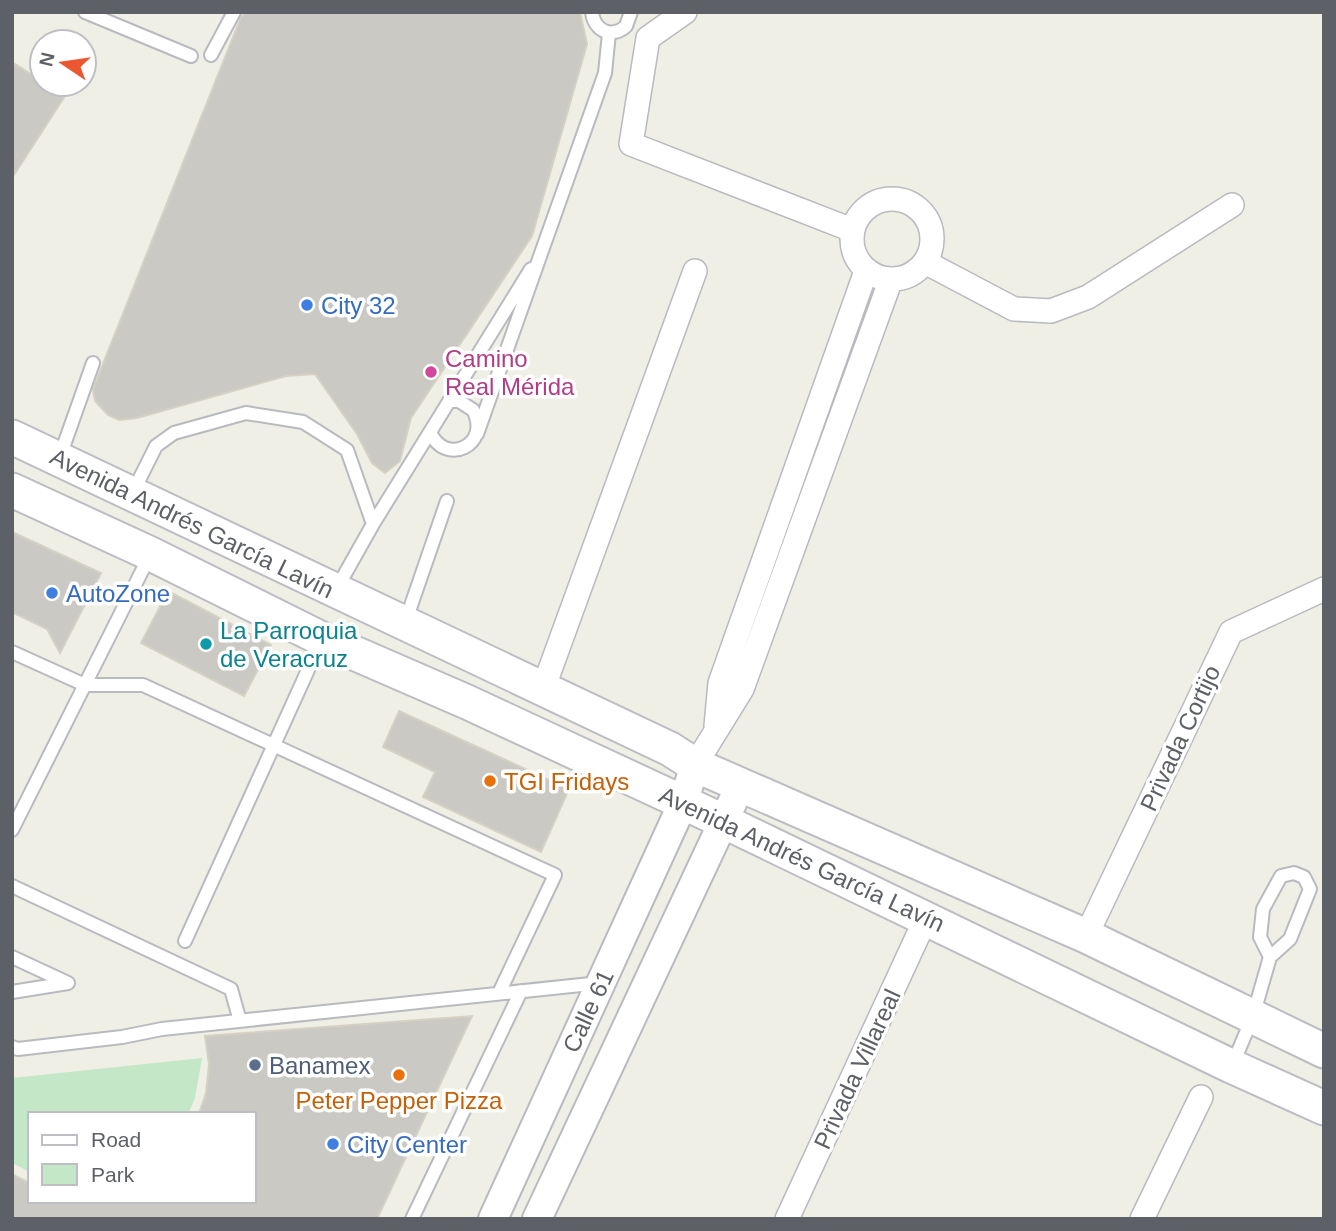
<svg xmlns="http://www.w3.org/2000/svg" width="1336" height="1231" font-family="Helvetica,sans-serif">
<rect width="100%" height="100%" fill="#f0efe6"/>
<path fill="#c3e7c7" d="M202,1058L195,1098L188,1114H30V1172L12,1163V1078Z"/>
<path fill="#cbc9c3" stroke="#d5d1c4" stroke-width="2" d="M247,12H580L587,44L532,236L411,418L400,461L385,473L372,463L357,434L315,374L286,376L137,418L119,420L108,415L95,401L93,389L241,17Z
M12,62L42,81V84H47L65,96L12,178Z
M12,532L101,573L60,653L47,629L12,612Z
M168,591L271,645L244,696L141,643Z
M399,711L569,789L541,852L423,797L435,772L383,747Z
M472,1016L377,1219H12V1174L30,1183V1201H254V1114H199L206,1093L209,1064L205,1036Z"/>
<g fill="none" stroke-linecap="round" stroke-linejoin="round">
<g stroke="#b8babf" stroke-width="16">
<path id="service" d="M85,12L191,56
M592,12C594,31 612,39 626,26L631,12
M211,55L234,12
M430,432C445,467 492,445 473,410L459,401H449
M477,434L605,73L609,33
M59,459L93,363
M132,494L156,446L174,433L246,413L303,422L347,450L373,524L337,588
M373,524L531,269
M405,623L447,501
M12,652L85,685H143L555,875L499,993
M12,830L150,555
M12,886L231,989L240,1021
M185,941L322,639
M12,957L68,983L12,992
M12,1047L18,1049L122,1037L162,1029L600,983
M1232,1066L1253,1016L1270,957L1290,939L1310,889L1304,877L1294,873L1281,876L1263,909L1260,937L1270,957
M412,1219L521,991"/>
</g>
<g stroke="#b8babf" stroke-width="26">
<path id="minor" d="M685,12L648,38L631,144L852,230
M852 239a40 40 0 1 1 80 0a40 40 0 1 1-80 0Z
M925,262L1014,309L1051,311L1088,297L1232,205
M543,689L695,271
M716,726L720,683L866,271
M695,765L742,689L891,279
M1086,936L1231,632L1324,589
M787,1219L926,918
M1142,1219L1201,1097"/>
</g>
<g stroke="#b8babf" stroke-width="32">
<path id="tertiary" d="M493,1219L683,803L695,765
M537,1219L741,784"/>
</g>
<g stroke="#bbbdc3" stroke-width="37">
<path id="secondary" d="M12,437L670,749L695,765L1086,936L1324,1051
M12,490L151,554L322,639L467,702L723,821L1231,1066L1324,1108"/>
</g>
<use href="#service" stroke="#fff" stroke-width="12"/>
<use href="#minor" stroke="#fff" stroke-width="23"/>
<use href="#tertiary" stroke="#fff" stroke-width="28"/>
<use href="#secondary" stroke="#fff" stroke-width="33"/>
</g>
<g fill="#3f7fe0" stroke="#fff" stroke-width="2.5">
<circle cx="307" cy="305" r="7"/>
<circle cx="52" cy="593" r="7"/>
<circle cx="333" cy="1144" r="7"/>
</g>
<circle fill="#d1479c" stroke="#fff" stroke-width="2.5" cx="431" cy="372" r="7"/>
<circle fill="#0f9aa8" stroke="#fff" stroke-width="2.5" cx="206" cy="644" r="7"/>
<g fill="#e8710a" stroke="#fff" stroke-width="2.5">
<circle cx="490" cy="781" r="7"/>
<circle cx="399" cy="1075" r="7"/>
</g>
<circle fill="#5c6f8a" stroke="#fff" stroke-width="2.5" cx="255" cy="1065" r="7"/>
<g text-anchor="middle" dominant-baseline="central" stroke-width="7" stroke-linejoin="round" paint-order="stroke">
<g font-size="24" fill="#366cbe" stroke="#fff" text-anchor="start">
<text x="321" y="305">City 32</text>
<text x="66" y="593">AutoZone</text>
<text x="347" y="1144">City Center</text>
</g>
<g font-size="24" fill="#b23c85" stroke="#fff" text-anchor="start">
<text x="445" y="358">Camino<tspan x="445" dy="28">Real Mérida</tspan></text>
</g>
<g font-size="24" fill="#5d6066" stroke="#fff">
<text transform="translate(192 523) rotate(26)">Avenida Andrés García Lavín</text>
<text transform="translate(1180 738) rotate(-65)">Privada Cortijo</text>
<text transform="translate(802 859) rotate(25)">Avenida Andrés García Lavín</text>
<text transform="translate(588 1011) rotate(-65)">Calle 61</text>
<text transform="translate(857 1069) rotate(-65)">Privada Villareal</text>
</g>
<g font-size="24" fill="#0d838f" stroke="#fff" text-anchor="start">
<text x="220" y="630">La Parroquia<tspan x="220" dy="28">de Veracruz</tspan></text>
</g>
<g font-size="24" fill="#c56008" stroke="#fff" text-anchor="start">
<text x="504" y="781">TGI Fridays</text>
<text x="399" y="1100" text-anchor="middle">Peter Pepper Pizza</text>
</g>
<g font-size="24" fill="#4e5e75" stroke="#fff" text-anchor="start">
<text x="269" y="1065">Banamex</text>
</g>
</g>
<rect width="1336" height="1231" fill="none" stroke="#5d6066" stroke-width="28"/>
<rect x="28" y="1112" width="228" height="91" fill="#ffffff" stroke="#bebfc2" stroke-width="2"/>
<rect x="42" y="1135" width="35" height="10" fill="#ffffff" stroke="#bebfc2" stroke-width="2"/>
<text x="91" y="1147" font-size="21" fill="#5d6066">Road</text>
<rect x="42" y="1164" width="35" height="21" fill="#c3e7c7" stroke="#bebfc2" stroke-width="2"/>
<text x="91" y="1182" font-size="21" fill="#5d6066">Park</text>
<g transform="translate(63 63) rotate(283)"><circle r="33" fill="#ffffff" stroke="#bebfc2" stroke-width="2"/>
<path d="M0-5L12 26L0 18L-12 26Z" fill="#e95733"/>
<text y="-10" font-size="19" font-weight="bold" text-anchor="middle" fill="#5d6066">N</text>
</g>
</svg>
